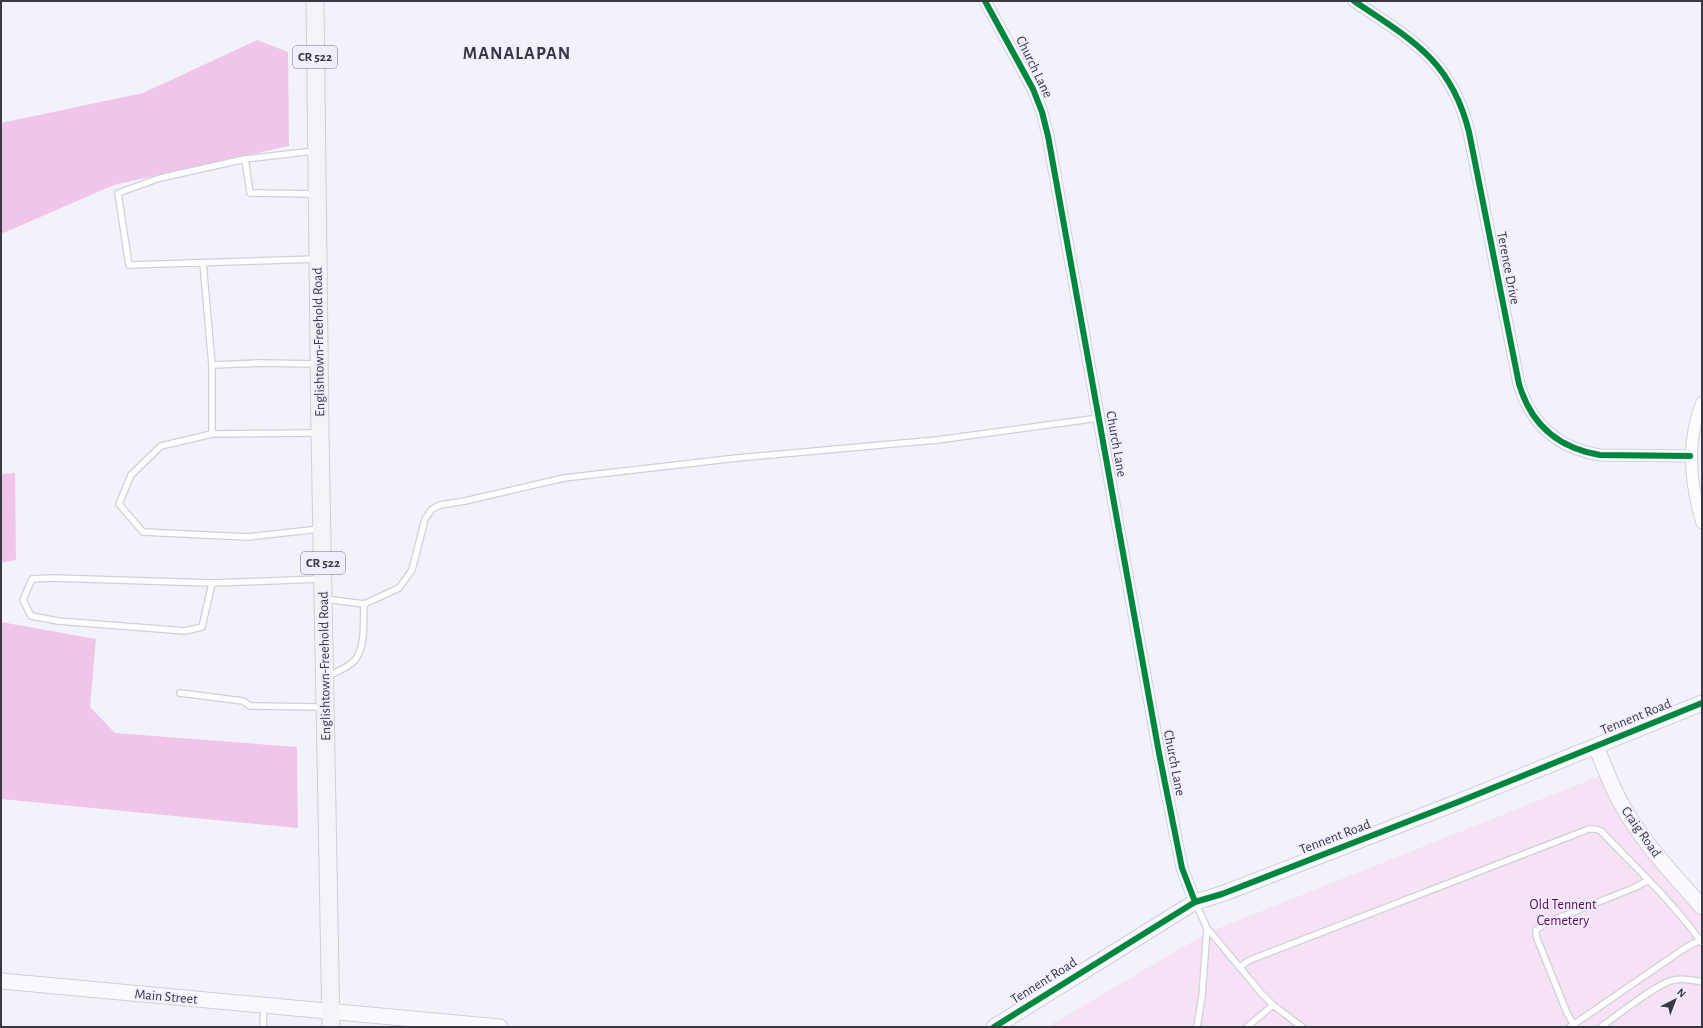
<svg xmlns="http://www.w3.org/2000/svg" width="1703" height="1028" font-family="'Alegreya Sans',sans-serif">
<rect width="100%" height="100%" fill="#f2f2fa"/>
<path fill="#f6e2f4" d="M1612,771L1630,818L1702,899V1027H1047L1207,933Z"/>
<path fill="#f1c5ea" d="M257,40L288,52L289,146L114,185L1,234V123L143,93Z
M15,473L16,560L1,563V474Z
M1,622L96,639L90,707L115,733L297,747L298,828L1,799Z"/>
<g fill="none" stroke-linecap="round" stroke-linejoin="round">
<g stroke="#d0d0d8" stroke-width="8">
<path id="lane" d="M314,151L245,159L160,178L118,193L129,265L317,259
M245,159L250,193L315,194
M203,263L212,365L259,363L318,364
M212,365V434L318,433
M212,434L161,446L131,475L119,504L143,532L248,537L320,529
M212,583L202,627L185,631L58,621L31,616L23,600L32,579L52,578L212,583L321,579
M325,599L364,604L399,588L412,570L425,519L432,509L440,505L465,501L564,478L737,458L937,440L1099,418
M327,676C336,672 348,668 355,660C366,646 363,621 364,604
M180,693L243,701L250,706L323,707
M1195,902L1207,928L1262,994L1273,1005L1302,1027
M1239,967L1250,960L1589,829H1595L1601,831C1635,867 1673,902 1702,943
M263,1027L264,1006
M1197,1027L1202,996L1207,928
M1247,1027L1273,1005
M1570,1027L1685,948L1700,940
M1575,1027L1567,1013L1536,936V930L1546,923L1636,887L1648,880
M1601,1027C1616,1016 1659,982 1674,980C1683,978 1693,980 1702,982"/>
</g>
<g stroke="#d0d0d8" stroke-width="13">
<path id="street" d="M985,1L1033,89L1042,112L1048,136L1159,753L1182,868L1195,902
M1354,1C1412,40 1451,60 1469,132L1519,384C1531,425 1558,448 1600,455L1690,456
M1702,402C1686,443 1690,482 1702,523"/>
</g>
<g stroke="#d0d0d8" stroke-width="17">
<path id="secondary" d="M1596,746C1604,766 1611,786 1622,805C1643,843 1674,875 1702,907
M1,981L500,1027
M994,1027L1195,902L1222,894L1458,802L1702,703"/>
</g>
<g stroke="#cfcfd4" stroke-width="19">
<path id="primary" d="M315,1L320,433L331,1027"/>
</g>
<use href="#lane" stroke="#fdfdfe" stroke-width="5.5"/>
<use href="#street" stroke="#fdfdfe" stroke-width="11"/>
<use href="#secondary" stroke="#faf8fc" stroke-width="15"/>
<use href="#primary" stroke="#f5f3f8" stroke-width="17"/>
<g stroke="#eeeefe" stroke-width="8">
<path id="cycleway" d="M985,1L1033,89L1042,112L1048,136L1159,753L1182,868L1195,902
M1354,1C1412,40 1451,60 1469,132L1519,384C1531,425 1558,448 1600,455L1690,456
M994,1027L1195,902L1222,894L1458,802L1702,703"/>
</g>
<use href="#cycleway" stroke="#00873e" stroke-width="6"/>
</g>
<g text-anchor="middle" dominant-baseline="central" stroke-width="3.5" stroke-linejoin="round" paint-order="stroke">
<g fill="#eeeefe" stroke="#6f6f7b" stroke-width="1">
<rect x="293" y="46" width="44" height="22" rx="3"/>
<rect x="301" y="552" width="44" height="22" rx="3"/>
</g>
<g font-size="13" font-weight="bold" fill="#393943">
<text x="315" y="57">CR 522</text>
<text x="323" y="563">CR 522</text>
</g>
<g font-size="14" fill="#393943" stroke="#eeeefe">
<text transform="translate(1034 67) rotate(64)">Church Lane</text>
<text transform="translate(1508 268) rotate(79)">Terence Drive</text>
<text transform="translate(319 342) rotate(-91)">Englishtown-Freehold Road</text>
<text transform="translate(1116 444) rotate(80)">Church Lane</text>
<text transform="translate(325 666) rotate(-91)">Englishtown-Freehold Road</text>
<text transform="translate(1636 717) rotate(-22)">Tennent Road</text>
<text transform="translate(1174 763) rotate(79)">Church Lane</text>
<text transform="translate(1641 832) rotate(55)">Craig Road</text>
<text transform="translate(1335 837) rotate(-21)">Tennent Road</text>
<text transform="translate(1044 981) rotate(-32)">Tennent Road</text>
<text transform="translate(166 997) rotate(5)">Main Street</text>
</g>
<g font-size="14" fill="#650157" stroke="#eeeefe">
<text x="1563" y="905">Old Tennent<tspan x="1563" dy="16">Cemetery</tspan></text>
</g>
<g font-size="18" font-weight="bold" letter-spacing="1" fill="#393943" stroke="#eeeefe">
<text x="517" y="54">MANALAPAN</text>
</g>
</g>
<rect width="1703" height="1028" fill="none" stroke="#393943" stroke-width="4"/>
<g transform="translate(1675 1000) rotate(42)" stroke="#eeeefe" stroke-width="3" paint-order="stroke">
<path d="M0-3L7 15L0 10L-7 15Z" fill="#393943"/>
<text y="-6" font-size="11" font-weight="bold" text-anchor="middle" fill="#393943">N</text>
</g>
</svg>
